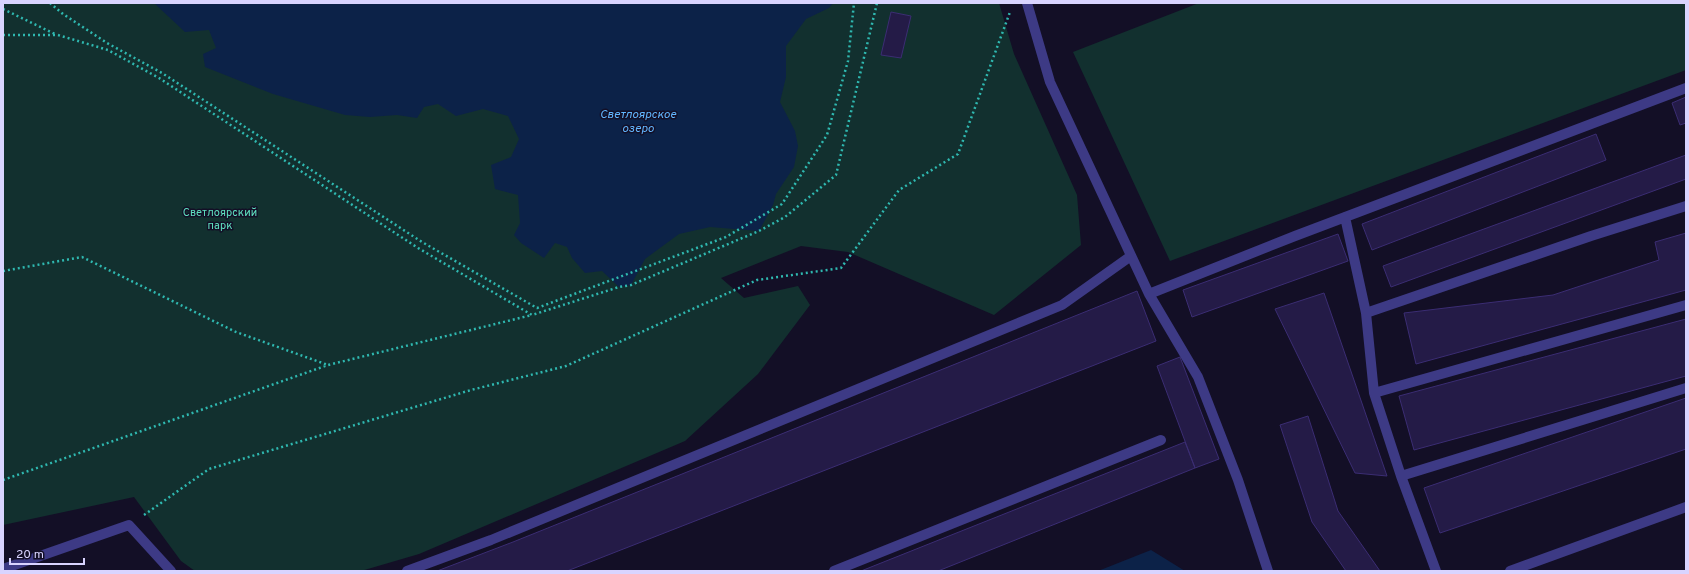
<svg xmlns="http://www.w3.org/2000/svg" width="1689" height="574" font-family="Overpass,sans-serif">
<rect width="100%" height="100%" fill="#130f26"/>
<path fill="#12302f" d="M3,3H999L1014,54L1077,195L1081,245L994,315L848,252L801,246L721,278L744,298L798,286L810,305L758,374L685,441L419,554L361,571H195L181,561L134,497L3,525Z
M1199,3H1686V70L1170,261L1073,52Z"/>
<path fill="#0c2248" d="M154,3H833L829,8L806,19L786,46V77L780,102L795,131L798,146L794,167L776,194L773,205L759,231L710,227L679,234L645,259L631,285L619,287L602,271L585,273L572,258L567,247L555,243L544,258L521,243L514,235L520,223L518,195L495,189L491,165L511,157L519,139L508,116L483,109L456,116L438,104L424,107L417,118L397,115L370,117L345,115L273,94L205,67L203,54L216,48L209,30L185,32Z
M1151,550L1185,571H1098Z"/>
<path fill="#241b47" stroke="#3b2d73" d="M891,12L911,16L901,58L881,55Z
M1686,97V123L1680,125L1672,103Z
M1596,134L1606,160L1372,250L1362,224Z
M1686,155V179L1391,287L1383,266Z
M1686,233V290L1416,364L1404,313L1553,295L1659,260L1655,242Z
M1338,234L1348,261L1192,317L1183,290Z
M1137,291L1156,341L567,571H437L513,542Z
M1324,293L1387,476L1355,473L1275,309Z
M1686,319V376L1414,450L1399,396Z
M1180,357L1219,459L1195,468L1157,366Z
M1686,398V449L1440,533L1424,488Z
M1308,416L1338,511L1380,571H1346L1312,522L1280,425Z
M1185,442L1195,468L938,571H861Z"/>
<g fill="none" stroke-linecap="round" stroke-linejoin="round">
<path stroke="#2fb8b0" stroke-width="2.5" stroke-dasharray="2 3" stroke-linecap="butt" d="M50,3L63,14L107,43L162,73L422,242L537,308L726,237L782,204L827,135L848,61L854,3
M3,9L57,35
M3,35H58L108,50L159,78L418,248L532,315L619,287L631,285L759,231L785,217L836,175L877,3
M3,271L82,257L236,332L328,365
M3,480L328,365L532,315
M144,515L209,469L471,390L566,366L757,280L841,268L899,190L958,154L1010,12"/>
<path stroke="#3d3a85" stroke-width="10" d="M1027,3L1050,82L1149,294L1198,377L1238,480L1268,571
M1345,217L1366,313L1591,236L1686,206
M1149,294L1295,236L1686,88
M1366,313L1374,393L1686,305
M1374,393L1401,476L1436,571
M1401,476L1686,388
M3,569L129,525L171,571
M407,571L491,540L1062,305L1131,256
M834,571L1161,440
M1510,571L1686,507"/>
</g>
<g text-anchor="middle" dominant-baseline="central" stroke-width="3" stroke-linejoin="round" paint-order="stroke">
<g font-size="11" fill="#5fe0c0" stroke="#130f26">
<text x="220" y="213">Светлоярский<tspan x="220" dy="13">парк</tspan></text>
</g>
<g font-size="12" font-style="italic" fill="#62b6ff" stroke="#130f26">
<text x="638" y="115">Светлоярское<tspan x="638" dy="14">озеро</tspan></text>
</g>
</g>
<rect width="1689" height="574" fill="none" stroke="#d9d4ff" stroke-width="8"/>
<path d="M10 558v6h74v-6" fill="none" stroke="#d9d4ff" stroke-width="2"/>
<text x="16" y="558" font-size="12" fill="#d9d4ff" stroke="#130f26" stroke-width="3" paint-order="stroke">20 m</text>
</svg>
